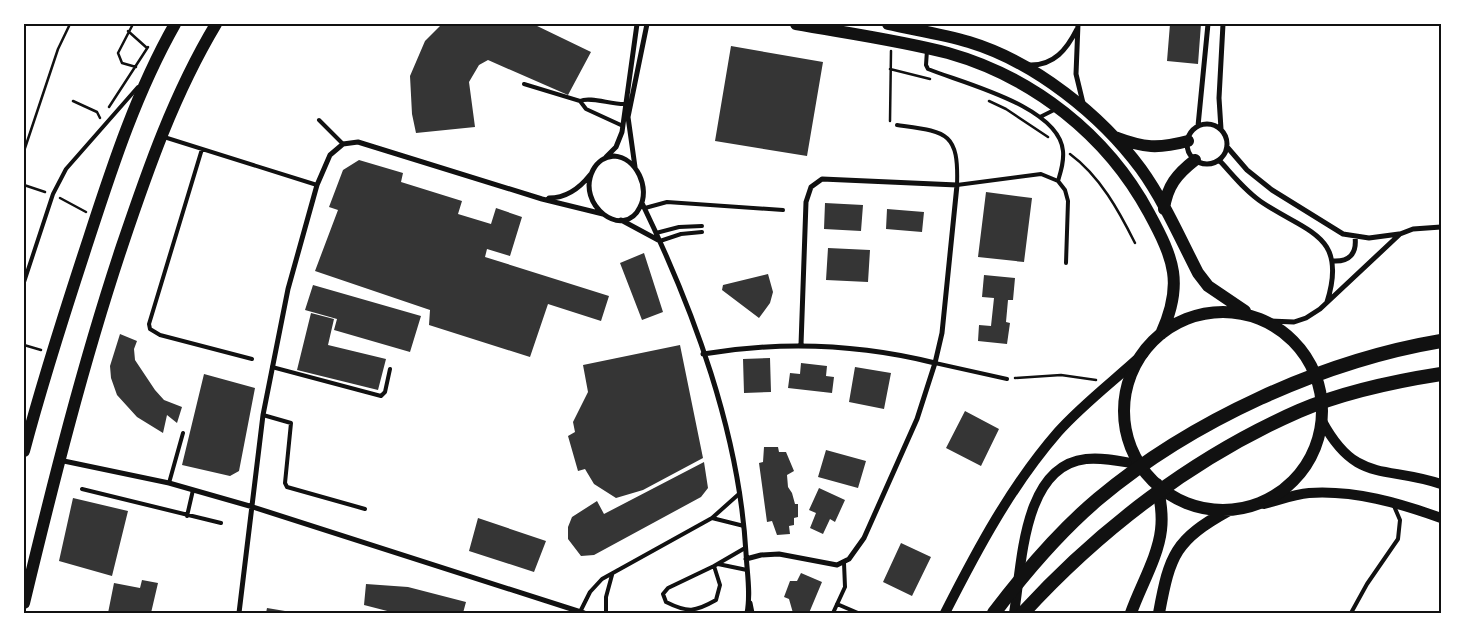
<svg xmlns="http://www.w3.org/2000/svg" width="1465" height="637" font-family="'IBM Plex Sans',sans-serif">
<rect width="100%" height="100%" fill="#fff"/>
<path fill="#353535" d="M442,24H533L591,52L568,95L488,60L479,65L469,82L475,127L416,133L412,114L410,76L425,41Z
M1170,24H1201L1198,64L1167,61Z
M731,46L823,62L807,156L715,141Z
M359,160L403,173L401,182L462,201L458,214L491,224L496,208L522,217L510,256L487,249L485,257L609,296L601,321L548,304L530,357L429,325L430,310L315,271L338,210L329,207L343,170Z
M986,192L1032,198L1024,262L978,257Z
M825,203L863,205L861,231L824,229Z
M887,209L924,212L922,232L886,229Z
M828,248L870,250L868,282L826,280Z
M644,253L663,312L642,320L620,263Z
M768,274L773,292L770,303L759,318L722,290L723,285Z
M984,275L1015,278L1013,300H1008L1006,322L1010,323L1007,344L978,341L979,325L991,326L994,298L982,297Z
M313,285L421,316L410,352L334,330L337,319L305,310Z
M311,313L334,319L328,345L386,359L378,390L297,370Z
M120,334L137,341L134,349L135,360L155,390L164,400L182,407L177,423L167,415L163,433L137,417L117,395L111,378L110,366Z
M680,345L703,458L643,490L616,498L594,484L585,469L578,471L568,436L575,432L573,422L588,392L583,365Z
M770,358L771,392L744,393L743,359Z
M801,363L827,366L826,376L834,377L832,393L788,388L790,373L800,374Z
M855,367L891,373L884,409L849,402Z
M204,374L255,388L239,471L230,476L182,465Z
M965,411L999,429L981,466L946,448Z
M764,447H778L779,452H786L794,471L787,475L788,487L792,493L795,504H798V517L794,518V525L789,526L790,534L777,535L772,521L767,522L759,463L763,462Z
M826,450L866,461L858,488L818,477Z
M704,462L708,488L701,497L594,555L581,556L568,539V527L572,517L597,501L604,514Z
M819,488L845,500L835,522L830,519L823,534L810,528L816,513L809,510Z
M73,498L128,511L112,576L59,561Z
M478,518L546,541L534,572L469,551Z
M901,543L931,557L912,596L883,582Z
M801,573L822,582L809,613H793L789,599L784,597L790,581H797Z
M142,580L158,583L151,613H108L114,583L140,588Z
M366,584L408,587L466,602L463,613H395L364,605Z
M267,608L291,612V613H266Z"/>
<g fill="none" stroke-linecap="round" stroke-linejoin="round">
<path stroke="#111" stroke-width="2.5" d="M133,24L118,53L122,63L136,67
M128,31L147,48
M890,69L930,79
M73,101L97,112L100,118
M989,101L1006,109L1048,137
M109,107L148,47
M890,121L891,51
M24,151L58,49L70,24
M1070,154C1100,176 1119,211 1135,243
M24,185L45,192
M60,198L86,212
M24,345L41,350
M1015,378L1061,375L1096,380"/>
<path stroke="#111" stroke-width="4" d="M927,50L926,65L928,69C962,83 1059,106 1063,151C1064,162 1061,171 1058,181
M524,84L580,101C590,96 612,105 626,104
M580,101L586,109L623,126
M1040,117L1056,109
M319,120L343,144
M897,125C946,132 959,131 957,185L1041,174L1058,181L1065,190L1068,201L1066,263
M164,137L317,185
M202,149L149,324L150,329L160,335L252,359
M645,208L667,202L783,210
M656,233L679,227L702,226
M660,241L681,234L702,232
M24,282L53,194L66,169L138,87
M935,363L1007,379
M272,367L381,396L385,392L390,369
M263,415L291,423L285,483L287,487L365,509
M169,483L183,433
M82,489L221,523
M187,516L193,490
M712,518L744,526
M718,564L747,570
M714,566L720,585L716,600C695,612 688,613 666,602L663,594L668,588L714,566L745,548
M837,604L858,613
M580,612L590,592L602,579L712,518L740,493
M606,613V597L612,575
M833,613L845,587L844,563
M1351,613L1367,584L1398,539L1400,520L1394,506"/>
<path stroke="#111" stroke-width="5" d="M1078,24L1076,74L1083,103
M1029,65C1054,66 1067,49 1077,29
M1187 144a20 20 0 1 1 40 0a20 20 0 1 1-40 0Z
M1198,126L1208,24
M1221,129L1219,98L1223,24
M1228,148L1247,170L1272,190L1343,234L1369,238L1399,234
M614,156C637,158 650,188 640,207C624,241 575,205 593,170C598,161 604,157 614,156Z
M606,157L616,147L622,132L637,24
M1219,160C1233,175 1246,192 1263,203C1308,233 1348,235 1327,302
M635,167L628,117L647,24
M549,198C566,198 579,189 590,175
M642,203C694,311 739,432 746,553C747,573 751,594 747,613
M621,220L660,241
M1333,261C1350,262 1357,253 1355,237
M1267,321L1294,322L1306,318L1320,309L1400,234L1413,229L1441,227
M703,354C781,341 859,344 935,363
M59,460L169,483L253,507L584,613
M746,559L761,555L779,554L837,565L849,559L864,538L917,419L935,363L942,333L957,185L822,179L811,187L806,202L801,345
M750,603L752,613
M239,613L263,415L288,289L317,185L330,155L343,144L358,142L542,199L603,214"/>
<path stroke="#111" stroke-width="10" d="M1322,421C1356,484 1384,465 1441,484
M1264,504C1279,500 1295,494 1309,493C1355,490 1399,503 1441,518
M945,613C977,550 1011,486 1058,432C1083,404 1115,380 1143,354
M1014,613C1022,566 1022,466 1086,459C1105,457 1123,462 1142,465"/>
<path stroke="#111" stroke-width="12" d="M796,24C846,33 898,40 948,53C1033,77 1107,135 1149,213C1174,259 1184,284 1161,334
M888,24C915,30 943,34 969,42C1035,62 1101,115 1141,169C1164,201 1180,238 1198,273L1208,286L1245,311
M1115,137C1144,148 1158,149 1188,141
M1164,209C1167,186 1177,174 1195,160
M1124 411a99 99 0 1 1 198 0a99 99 0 1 1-198 0Z
M24,451C43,379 66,308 89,238C113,164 137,91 175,24
M24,603C53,483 83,363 122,246C148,169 174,94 216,24
M1131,613C1140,587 1158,557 1161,530C1163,514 1160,499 1157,484
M1159,613C1170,554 1175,540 1229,510"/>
<path stroke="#111" stroke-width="14" d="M994,613C1025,572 1059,532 1098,499C1191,421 1322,361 1441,341
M1023,613C1100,529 1194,457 1299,411C1341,393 1396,381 1441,374"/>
</g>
<rect width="1465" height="637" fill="none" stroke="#ffffff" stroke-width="50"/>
<rect x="25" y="25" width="1415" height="587" fill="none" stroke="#111" stroke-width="2"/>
</svg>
